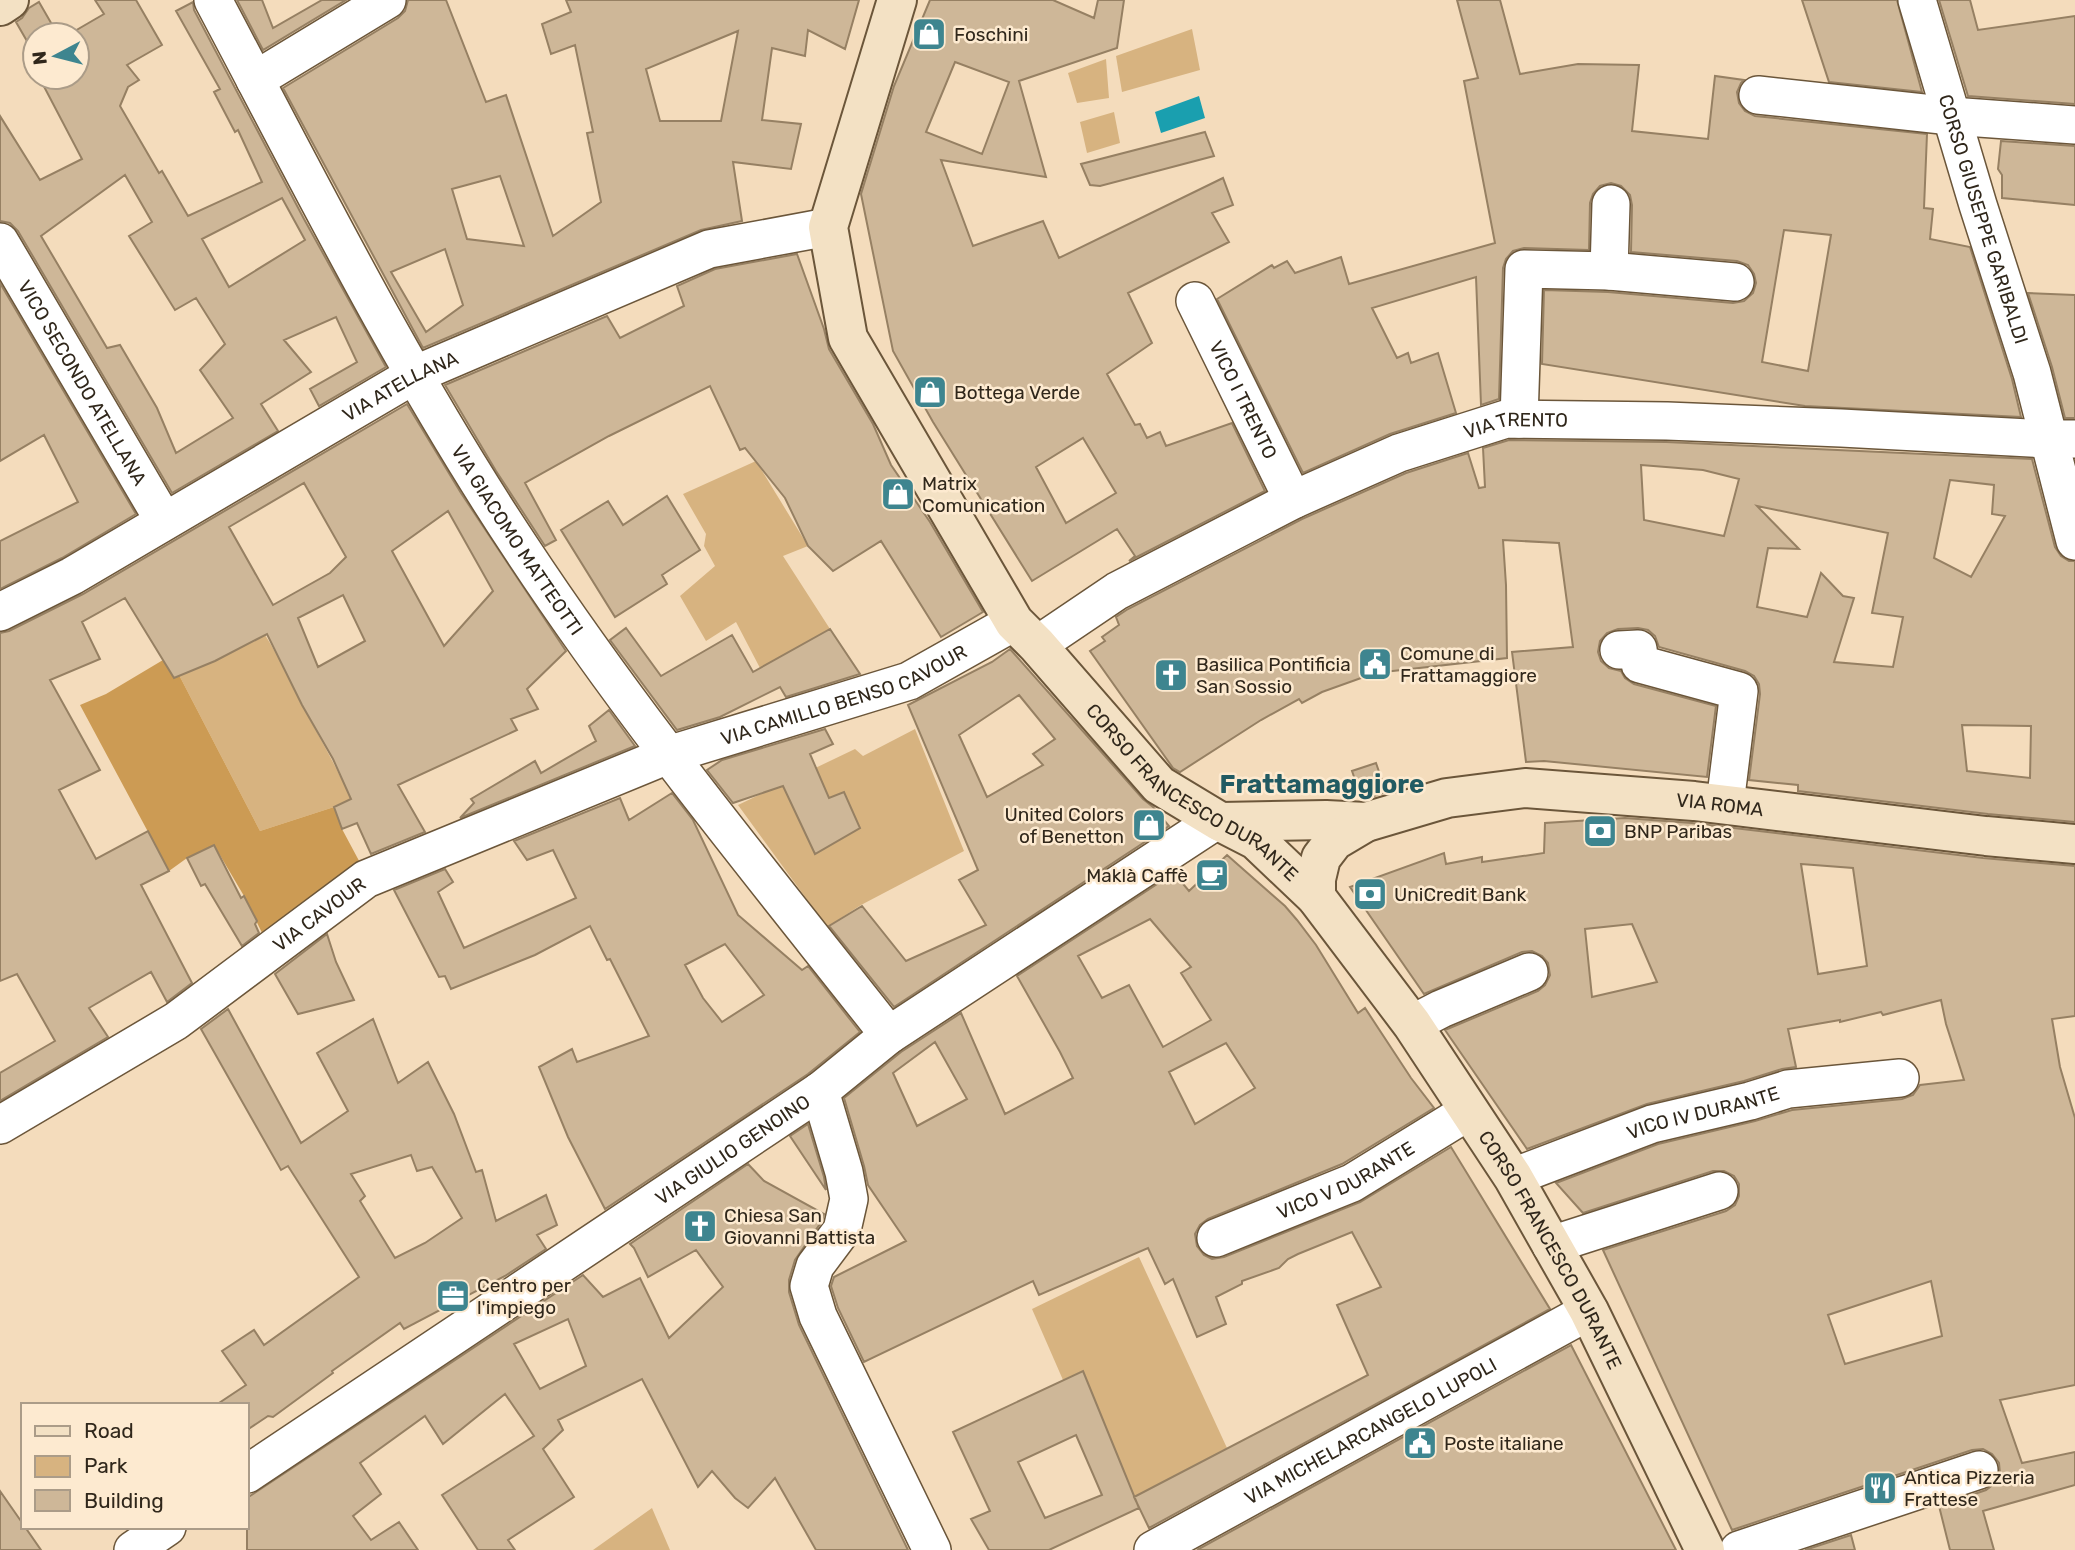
<svg xmlns="http://www.w3.org/2000/svg" width="2075" height="1550" font-family="Rubik,sans-serif">
<rect width="100%" height="100%" fill="#f4dcbc"/>
<path fill="#d7b380" d="M1192,29L1200,70L1122,92L1116,56Z
M1106,59L1109,98L1077,103L1068,73Z
M1114,112L1120,143L1087,153L1080,122Z
M756,461L808,546L783,556L830,629L760,668L736,622L706,641L680,596L715,566L704,546L706,534L683,494Z
M265,635C280,658 290,683 303,707C320,738 336,766 351,799L334,807L260,831L179,675L225,656Z
M915,729L964,851L861,905L827,927L738,805L855,749L863,756Z
M1139,1257L1227,1448L1134,1497L1082,1371L1063,1380L1032,1309Z
M652,1508L670,1550H593Z"/>
<path fill="#cc9b54" d="M163,660L179,675L260,831L334,807L342,829L365,872L266,941L244,896L214,845L187,858L169,871L80,705L106,694Z"/>
<path fill="#1a9faf" d="M1199,96L1205,118L1161,133L1155,112Z"/>
<path fill="#ceb798" stroke="#968063" stroke-width="2" fill-rule="evenodd" d="M95,0H136L162,45L127,65L139,80L128,87L120,106L159,173L162,171L188,216L262,182L238,130L235,132L214,92L220,89L176,11L193,2L194,10L304,219L386,367L319,406L310,389L357,362L336,317L284,340L311,372L261,404L278,431L172,493L18,231L10,223L0,221V116L40,180L82,159L39,77H77V35H68L104,14ZM125,175L152,222L129,236L175,310L196,298L225,344L200,370L233,418L176,453L157,408L120,345L107,348L41,236ZM282,198L305,240L229,287L202,239Z
M237,0H262L273,28L322,0H346L263,50Z
M408,0H446L486,102L506,95L553,236L601,202L587,133L593,132L575,45L551,54L542,24L571,12L566,0H859L845,49L808,30L805,56L772,48L762,120L801,124L791,169L733,162L742,221L701,230L423,348L283,88L398,18L405,11ZM738,31L721,121H660L646,69ZM500,176L524,246L467,239L452,189ZM445,249L463,305L426,332L391,272Z
M930,0H1053L1094,18L1098,0H1124L1117,48L1019,81L1046,177L941,160L973,246L1043,221L1059,258L1223,178L1233,205L1212,213L1229,242L1128,293L1152,343L1107,374L1135,425L1140,424L1147,438L1160,432L1166,446L1232,423L1265,491L1129,561L1135,556L1117,529L1032,581L933,422L893,351L861,194L894,86ZM955,62L1009,82L982,154L926,132ZM1083,438L1116,493L1066,523L1036,467Z
M1457,0H1500L1520,74L1578,64L1639,65L1632,131L1708,139L1715,76L1744,80L1741,83L1737,92L1739,103L1745,111L1755,116L1927,134L1924,208L1933,209L1930,239L1970,247L2012,379L2021,417L1805,406L1542,364L1544,290L1608,292L1733,303L1744,301L1753,293L1756,283L1754,274L1748,265L1737,261L1631,252L1632,205L1630,195L1621,186L1611,183L1600,186L1593,194L1590,203L1589,250L1524,248L1513,251L1506,259L1503,268L1499,399L1481,405L1476,277L1372,308L1397,358L1408,353L1411,363L1438,353L1456,413L1390,434L1303,473L1217,299L1272,265L1274,268L1287,261L1295,273L1341,257L1349,284L1495,243L1464,81L1478,78ZM1784,230L1831,235L1808,371L1762,362Z
M1802,0H1897L1922,92L1829,82Z
M1939,0H1970L1978,30L2075,16V104L1968,96Z
M39,2L58,35H35V55L16,22L22,18L29,8Z
M1205,132L1214,156L1100,186L1090,185L1081,164Z
M2001,141L2075,146V205L2002,198V175L1998,169Z
M797,254L824,329L829,349L873,424L891,465L930,522L983,612L941,637L881,541L833,571L808,546L785,498L745,448L740,450L710,386L609,436L525,483L556,540L545,546L496,471L445,385L607,316L620,338L684,306L677,286L715,269Z
M0,283L136,514L62,558L0,589V541L78,502L44,435L0,461Z
M2028,293L2075,295V418H2065L2052,367Z
M407,404L461,493L566,651L527,689L538,709L511,719L517,730L398,785L425,832L371,854L357,823L342,829L334,807L351,799L333,759L302,705L267,634L215,661L174,678L125,598L82,622L100,659L50,680L100,770L59,790L96,859L148,831L169,871L141,885L192,983L167,1002L151,972L89,1008L108,1037L0,1101V1073L55,1041L17,974L0,981V633L9,631L83,594ZM304,483L346,557L330,573L273,605L229,527ZM448,511L493,591L444,646L392,551ZM343,595L365,641L318,667L298,618Z
M1509,440L1666,442L2032,459L2055,547L2061,556L2069,561H2075V822L1988,814L1798,791V785L1749,780L1760,694L1759,684L1754,676L1745,671L1659,647L1655,636L1648,630L1638,628L1618,629L1607,633L1600,641L1598,652L1601,661L1609,668L1621,671L1625,678L1634,684L1716,706L1707,777L1544,761L1526,762L1512,652L1573,647L1559,543L1503,540L1506,585L1507,658L1375,673L1322,692L1302,703L1299,699L1261,720L1180,772L1173,768L1090,651L1105,641L1102,637L1119,625L1116,617L1128,609L1302,519L1406,473L1468,453L1479,488L1485,487L1483,448ZM1641,465L1703,470L1739,479L1724,536L1644,520ZM1950,480L1994,485L1992,514L2005,516L1971,577L1934,558ZM1757,506L1888,533L1872,613L1903,617L1893,667L1834,662L1854,598L1843,596L1821,573L1807,617L1757,607L1768,548L1799,549ZM1962,725L2031,726L2030,778L1967,771Z
M667,496L700,550L662,575L667,584L615,617L561,530L608,501L623,525Z
M626,628L661,676L732,635L753,672L830,629L860,674L786,697L780,687L720,717L677,730L610,640Z
M1010,649L1143,799L1153,807L1169,826L894,1007L829,926L862,906L906,961L986,925L959,880L978,870L908,705L992,662ZM1019,695L1055,739L1033,754L1043,765L987,797L959,735Z
M609,710L635,746L460,818L474,803L471,799L535,761L541,773L596,741L589,726Z
M825,729L833,744L810,754L829,798L844,792L860,828L815,854L783,786L733,803L707,770L722,760Z
M1376,763L1386,792L1362,800L1352,771Z
M672,793L693,820L738,915L802,970L808,966L860,1032L808,1074L605,1209L568,1137L539,1067L572,1049L577,1062L649,1036L610,959L607,960L590,926L535,955L451,989L445,976L439,977L394,890L445,869L453,882L438,892L464,948L576,898L553,850L527,860L514,841L620,798L629,820ZM725,944L764,995L722,1022L703,998L685,965Z
M1625,818L1692,823L1983,858L2075,866V1016L2052,1019L2060,1067L2075,1118V1385L2000,1400L2022,1463L2075,1452V1485L1983,1511L1994,1550H1950L1939,1506L1986,1490L1995,1483L2000,1474L1999,1463L1992,1454L1983,1449L1972,1450L1732,1530L1603,1250L1726,1211L1735,1205L1739,1196V1184L1734,1176L1724,1171H1713L1583,1213L1556,1183L1658,1144L1755,1121L1792,1110L1902,1099L1913,1095L1920,1085L1964,1080L1946,1024L1941,1000L1883,1015L1881,1012L1840,1022V1020L1788,1029L1796,1067L1782,1069L1744,1081L1647,1104L1527,1149L1445,1030L1538,991L1545,985L1550,975L1548,963L1542,956L1532,951L1522,952L1424,994L1350,887L1444,853L1446,864L1482,857V862L1544,853L1545,823ZM1801,864L1853,868L1867,966L1818,974ZM1632,924L1657,982L1592,997L1585,929ZM1931,1281L1942,1336L1845,1364L1828,1315Z
M214,845L241,898L244,896L257,921L255,924L259,933L242,946L205,884L201,886L187,858Z
M1227,855L1285,906L1297,920L1316,945L1358,1013L1365,1008L1411,1078L1434,1108L1342,1164L1208,1219L1200,1225L1195,1234L1197,1246L1204,1255L1212,1259L1224,1257L1360,1202L1451,1147L1550,1309L1149,1528L1134,1497L1368,1375L1337,1305L1381,1287L1352,1232L1298,1254L1288,1259L1279,1268L1242,1281V1284L1216,1297L1226,1324L1197,1337L1173,1279L1165,1284L1148,1248L1039,1295L1033,1281L864,1362L838,1308L831,1286L834,1277L906,1241L868,1185L864,1166L844,1098L901,1052L961,1013L1005,1114L1073,1078L1060,1052L1017,976L1174,873L1189,891ZM1150,919L1191,967L1181,973L1211,1020L1163,1047L1129,985L1102,998L1078,956ZM935,1042L967,1099L917,1126L893,1073ZM1226,1043L1255,1088L1195,1124L1169,1072Z
M327,934L336,962L354,1000L298,1014L275,974Z
M228,1009L301,1143L348,1111L317,1053L373,1019L398,1083L428,1062L454,1114L476,1172L482,1170L496,1221L546,1195L557,1225L537,1235L546,1249L505,1276L404,1329L400,1323L332,1371L333,1373L273,1417L268,1416L247,1430V1405H216L246,1385L222,1351L254,1330L264,1345L359,1277L288,1166L281,1170L201,1029ZM411,1155L417,1171L432,1167L462,1218L425,1243L395,1258L360,1201L365,1196L351,1174Z
M808,1124L824,1177L826,1190L790,1136Z
M748,1164L764,1181L824,1214L822,1221L795,1260L789,1280V1292L799,1325L908,1550H816L775,1478L748,1508L735,1498L712,1471L698,1487L642,1379L558,1420L563,1430L543,1449L574,1497L508,1540L515,1550H478L442,1495L534,1436L505,1394L443,1444L425,1416L360,1463L381,1494L353,1516L371,1540L399,1522L418,1550H247V1498L583,1275L603,1297L640,1278L669,1338L723,1287L696,1250L648,1277L634,1248L630,1244ZM568,1319L586,1366L540,1389L514,1344Z
M1571,1345L1676,1550H1197Z
M1083,1371L1139,1508L1049,1550H989L971,1519L990,1511L953,1432ZM1076,1435L1102,1495L1045,1518L1018,1462Z
M0,1491L23,1524V1527H25L41,1550H0Z
M1851,1535L1855,1550H1805Z"/>
<g fill="none" stroke-linecap="round" stroke-linejoin="round">
<g stroke="#6b563a" stroke-width="40">
<g id="street">
<path id="s1" d="M213,0C311,185 405,374 521,548C633,718 763,875 889,1035"/>
<path id="s2" d="M1917,0L1978,205L2032,373L2075,541"/>
<path d="M255,80L387,0"/>
<path d="M1758,95L1951,116L2075,125"/>
<path id="s3" d="M0,242L164,521"/>
<path d="M1609,271L1611,204"/>
<path id="s4" d="M1195,301L1293,500"/>
<path d="M1519,419L1524,269L1609,271L1735,282"/>
<path id="s5" d="M0,612L72,576L414,375L709,249L828,227"/>
<path id="s6" d="M1037,645L1117,591L1293,500L1399,453L1506,419L1667,421L1841,428L2048,439H2075"/>
<path d="M1619,650L1638,649L1640,664L1739,691L1725,804"/>
<path d="M1412,1024L1441,1009L1529,972"/>
<path d="M820,1091L844,1172L849,1199L842,1230L815,1266L809,1286L818,1316L932,1550"/>
<path id="s7" d="M0,1125L176,1021L366,879L668,755L909,681L1014,622"/>
<path id="s8" d="M1513,1177L1652,1124L1750,1101L1788,1089L1900,1078"/>
<path id="s9" d="M1216,1238L1352,1183L1469,1111"/>
<path d="M1551,1245L1719,1191"/>
<path id="s10" d="M247,1474L820,1091L889,1035L1217,820"/>
<path d="M133,1550L167,1527"/>
<path id="s11" d="M1153,1550L1589,1311"/>
<path d="M1739,1550L1979,1470"/>
</g>
</g>
<g stroke="#6b563a" stroke-width="42">
<g id="secondary">
<path id="s12" d="M897,0L828,227L848,338L1014,622L1037,645L1159,785L1217,820L1256,840L1316,897L1412,1024L1513,1177L1589,1311L1705,1550"/>
<path d="M0,6L9,0"/>
<path d="M1221,822L1326,820L1366,822"/>
<path id="s13" d="M1316,897V879L1321,858L1334,841L1366,822L1447,798L1525,788L1694,801L1986,836L2075,844"/>
</g>
</g>
<use href="#street" stroke="#fff" stroke-width="37"/>
<use href="#secondary" stroke="#f3e1c4" stroke-width="38"/>
</g>
<defs>
<g id="shop-square" transform="scale(1.75)"><rect x="-9" y="-9" width="18" height="18" rx="4" fill="#3e858f" stroke="#fdead0"/><path d="M-5-2.5h2.3a2.7 3.5 0 0 1 5.4 0H5L5.5 6h-11ZM-1.5-2.5h3a1.5 2.3 0 0 0-3 0Z" fill="#fff"/></g>
<g id="civic-square" transform="scale(1.75)"><rect x="-9" y="-9" width="18" height="18" rx="4" fill="#3e858f" stroke="#fdead0"/><path d="M-.6-6.5H3V-4.5H.6V-3L4-1V1h2V6H-6V1h2V-1L-.6-3ZM-1.2 2.5V6h2.4V2.5Z" fill="#fff"/></g>
<g id="church-square" transform="scale(1.75)"><rect x="-9" y="-9" width="18" height="18" rx="4" fill="#3e858f" stroke="#fdead0"/><path d="M-1.2-6h2.4v3.5h3.3v2.4h-3.3V6h-2.4V-.1h-3.3v-2.4h3.3Z" fill="#fff"/></g>
<g id="bank-square" transform="scale(1.75)"><rect x="-9" y="-9" width="18" height="18" rx="4" fill="#3e858f" stroke="#fdead0"/><path d="M-6-4H6V4H-6ZM0-2.3a2.3 2.3 0 1 0 0 4.6a2.3 2.3 0 1 0 0-4.6Z" fill="#fff"/></g>
<g id="cafe-square" transform="scale(1.75)"><rect x="-9" y="-9" width="18" height="18" rx="4" fill="#3e858f" stroke="#fdead0"/><path d="M-5.5-4.5H6V0H3Q3 3.5 0 3.5H-2.5Q-5.5 3.5-5.5 0ZM3-3.2v2h1.7v-2ZM-6 4.5H4V6H-6Z" fill="#fff"/></g>
<g id="office-square" transform="scale(1.75)"><rect x="-9" y="-9" width="18" height="18" rx="4" fill="#3e858f" stroke="#fdead0"/><path d="M-6-3h4V-5.5h4V-3h4V5H-6ZM-1-4.5V-3h2v-1.5ZM-6 0V1H6V0Z" fill="#fff"/></g>
<g id="restaurant-square" transform="scale(1.75)"><rect x="-9" y="-9" width="18" height="18" rx="4" fill="#3e858f" stroke="#fdead0"/><path d="M-5-6h1v4h1v-4h1v4h1v-4h1v5L-1.5 .5V6h-2V.5L-5-1ZM5-6V6H3V1.5H1.5Q1.5-4 5-6Z" fill="#fff"/></g>
</defs>
<g fill-rule="evenodd">
<use href="#shop-square" x="929" y="34"/>
<use href="#shop-square" x="930" y="392"/>
<use href="#shop-square" x="898" y="494"/>
<use href="#civic-square" x="1375" y="664"/>
<use href="#church-square" x="1171" y="675"/>
<use href="#shop-square" x="1149" y="825"/>
<use href="#bank-square" x="1600" y="831"/>
<use href="#cafe-square" x="1212" y="875"/>
<use href="#bank-square" x="1370" y="894"/>
<use href="#church-square" x="700" y="1226"/>
<use href="#office-square" x="453" y="1296"/>
<use href="#civic-square" x="1420" y="1443"/>
<use href="#restaurant-square" x="1880" y="1488"/>
</g>
<g text-anchor="middle" dominant-baseline="central" stroke-width="5" stroke-linejoin="round" paint-order="stroke">
<g font-size="19" fill="#30271b" stroke="#fdead0" text-anchor="start">
<text x="954" y="34">Foschini</text>
<text x="954" y="392">Bottega Verde</text>
<text x="922" y="483">Matrix<tspan x="922" dy="22">Comunication</tspan></text>
<text x="1400" y="653">Comune di<tspan x="1400" dy="22">Frattamaggiore</tspan></text>
<text x="1196" y="664">Basilica Pontificia<tspan x="1196" dy="22">San Sossio</tspan></text>
<text x="1124" y="814" text-anchor="end">United Colors<tspan x="1124" dy="22">of Benetton</tspan></text>
<text x="1624" y="831">BNP Paribas</text>
<text x="1188" y="875" text-anchor="end">Maklà Caffè</text>
<text x="1394" y="894">UniCredit Bank</text>
<text x="724" y="1215">Chiesa San<tspan x="724" dy="22">Giovanni Battista</tspan></text>
<text x="477" y="1285">Centro per<tspan x="477" dy="22">l'impiego</tspan></text>
<text x="1444" y="1443">Poste italiane</text>
<text x="1904" y="1477">Antica Pizzeria<tspan x="1904" dy="22">Frattese</tspan></text>
</g>
<g font-size="19" fill="#30271b" stroke="#fdead0">
<text stroke="none"><textPath href="#s2" startOffset="229">CORSO GIUSEPPE GARIBALDI</textPath></text>
<text stroke="none"><textPath href="#s3" startOffset="163">VICO SECONDO ATELLANA</textPath></text>
<text stroke="none"><textPath href="#s5" startOffset="460">VIA ATELLANA</textPath></text>
<text stroke="none"><textPath href="#s4" startOffset="110">VICO I TRENTO</textPath></text>
<text stroke="none"><textPath href="#s6" startOffset="532">VIA TRENTO</textPath></text>
<text stroke="none"><textPath href="#s1" startOffset="620">VIA GIACOMO MATTEOTTI</textPath></text>
<text stroke="none"><textPath href="#s7" startOffset="954">VIA CAMILLO BENSO CAVOUR</textPath></text>
<text stroke="none"><textPath href="#s12" startOffset="928">CORSO FRANCESCO DURANTE</textPath></text>
<text stroke="none"><textPath href="#s13" startOffset="457">VIA ROMA</textPath></text>
<text stroke="none"><textPath href="#s7" startOffset="383">VIA CAVOUR</textPath></text>
<text stroke="none"><textPath href="#s8" startOffset="201">VICO IV DURANTE</textPath></text>
<text stroke="none"><textPath href="#s10" startOffset="584">VIA GIULIO GENOINO</textPath></text>
<text stroke="none"><textPath href="#s9" startOffset="142">VICO V DURANTE</textPath></text>
<text stroke="none"><textPath href="#s12" startOffset="1516">CORSO FRANCESCO DURANTE</textPath></text>
<text stroke="none"><textPath href="#s11" startOffset="248">VIA MICHELARCANGELO LUPOLI</textPath></text>
</g>
<g font-size="26" font-weight="bold" fill="#215a62" stroke="#fdead0">
<text x="1322" y="784">Frattamaggiore</text>
</g>
</g>
<rect x="21" y="1403" width="228" height="126" fill="#fdead0" stroke="#ab9c88" stroke-width="2"/>
<rect x="35" y="1426" width="35" height="10" fill="#f3e1c4" stroke="#ab9c88" stroke-width="2"/>
<text x="84" y="1438" font-size="21" fill="#30271b">Road</text>
<rect x="35" y="1456" width="35" height="21" fill="#d7b380" stroke="#ab9c88" stroke-width="2"/>
<text x="84" y="1473" font-size="21" fill="#30271b">Park</text>
<rect x="35" y="1490" width="35" height="21" fill="#ceb798" stroke="#ab9c88" stroke-width="2"/>
<text x="84" y="1508" font-size="21" fill="#30271b">Building</text>
<g transform="translate(56 56) rotate(263)"><circle r="33" fill="#fdead0" stroke="#ab9c88" stroke-width="2"/>
<path d="M0-5L12 26L0 18L-12 26Z" fill="#3e858f"/>
<text y="-10" font-size="19" font-weight="bold" text-anchor="middle" fill="#30271b">N</text>
</g>
</svg>
